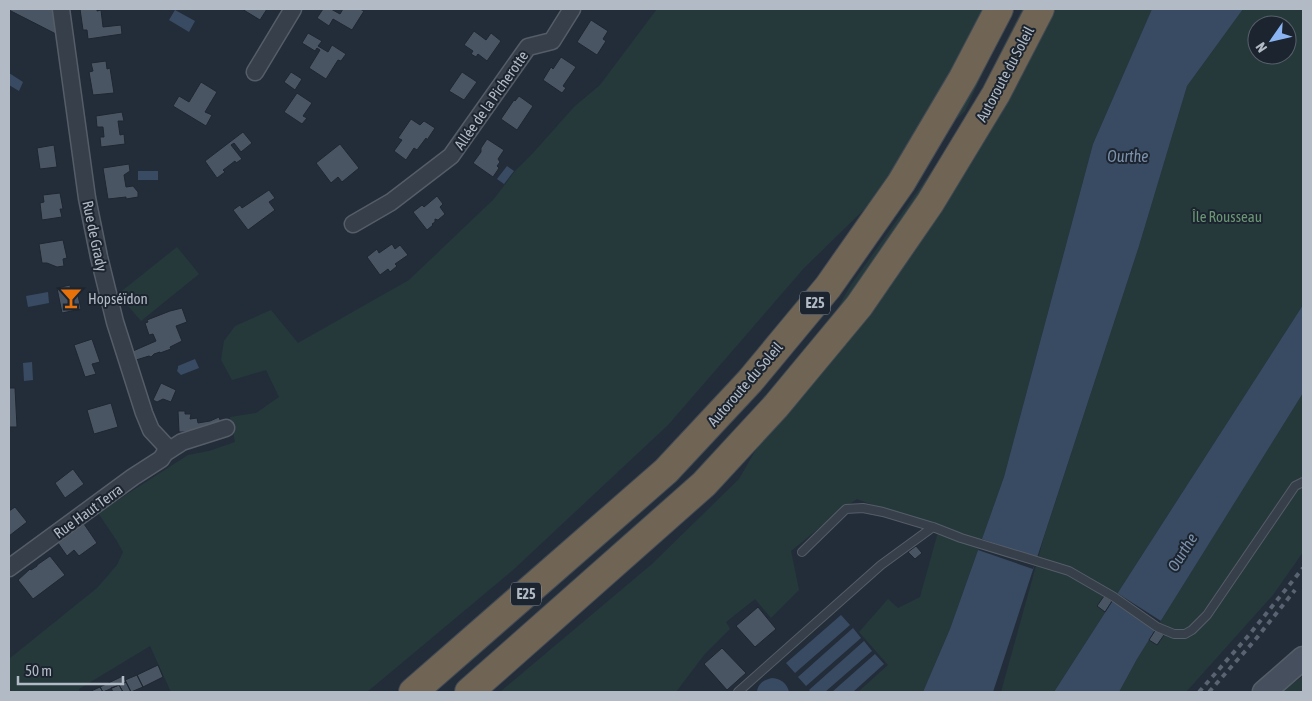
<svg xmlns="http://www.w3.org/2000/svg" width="1312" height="701" font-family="'Asap Condensed',sans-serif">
<rect width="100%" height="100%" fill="#232d3a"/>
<path fill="#25393b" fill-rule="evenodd" d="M657,9H1013L965,111L804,268L668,425L513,570L367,692H171L150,646L79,689L80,692H9V659L97,588L117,565L123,552L117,541L98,513L188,455L209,451L235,442L230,417L256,413L279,397L266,370L232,380L221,360L224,341L235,326L271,310L298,343L409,280L494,199L515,171L534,152L574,107L600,85Z
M1022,9H1152L1093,144L1004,477L950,629L923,692H858L888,665L859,632L888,599L898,608L920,597L940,525L881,508L857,499L845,507L791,551L799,590L771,618L755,599L726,622L730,629L704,655L676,692H500L652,564L739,479L851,285L963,127Z
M1243,9H1303V305L1054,692H1001L1044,537L1139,246L1187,86ZM1257,25H1287V55H1257Z
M177,247L199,274L141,321L118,294Z
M1303,393V552L1273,595L1186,692H1119L1137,659Z
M1303,676V692H1282Z"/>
<path fill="#394b62" d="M1152,9H1243L1187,86L1139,246L993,692H923L950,629L1004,477L1093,144Z
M175,10L195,21L189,32L169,20Z
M9,73L23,82L19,91L9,85Z
M507,166L514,171L504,184L497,179Z
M138,171H158V180H138Z
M48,292L49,303L28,307L26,296Z
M1303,305V393L1137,659L1119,692H1054Z
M195,359L199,368L181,375L177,371L178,368V366Z
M32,362L33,380L24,381L23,363Z
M841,615L850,625L795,673L786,663Z
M853,628L861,638L806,686L798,677Z
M864,641L872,651L825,692H811L809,690Z
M875,654L884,664L853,692H832Z
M772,678C781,679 787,683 789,692H757C758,683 764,680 772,678Z"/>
<path fill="#232d3a" d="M982,539L1037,558L1033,569L978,550Z
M1117,593L1161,621L1156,629L1112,601Z"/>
<path fill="#4a5563" stroke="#1e2631" d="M9,9H52L54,10L56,34L9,10Z
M80,9H97V11L101,10L103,27L121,25L122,34L88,39L87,30H83Z
M242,9H267L260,20Z
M323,9H331L340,14L343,9H360L364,11L352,30L333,19L329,26L317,18Z
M591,20L608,31L603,39L606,41L597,55L577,42Z
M474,31L486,40L491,33L501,41L487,61L478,54L476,57L471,54L473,51L464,45Z
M308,33L322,41L318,46L328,52L332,45L346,54L341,61L338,60L326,79L309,68L320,50L317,48L315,51L302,43Z
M561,57L576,67L563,86L566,88L562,93L543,80L551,67L553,69Z
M106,61L107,69L110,68L114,93L93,95L89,72L93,71L91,63Z
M291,72L302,79L295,90L284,82Z
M462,72L477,82L464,100L449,91Z
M201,82L217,92L205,112L212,115L206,126L173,106L179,96L189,102Z
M297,93L312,103L303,116L307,118L302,124L284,112Z
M519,96L533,106L517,130L501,119L514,100L515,101Z
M122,112L124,121H118L120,135L124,134L125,144L101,147L100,137H104L103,127H97L96,116Z
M411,119L420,125L424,121L435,128L427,140L426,138L417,150L414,148L406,160L394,151L402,140L398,138Z
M243,132L252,143L241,152L234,143L231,145L242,159L236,163L235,161L223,170L225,172L217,178L205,161Z
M487,139L504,150L498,159L500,162L497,166L499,168L493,177L473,163L481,152V148Z
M340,144L359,168L342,182L338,177L331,183L316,163Z
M54,145L57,167L40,169L37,148Z
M129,164L130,171L124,175L126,187L133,186L138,192V197L126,199V197L108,199L103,168Z
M269,190L275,198L269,202L275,210L248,230L233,210L240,205L242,208Z
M60,193L63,209H60L62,217L42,220L40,203L44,202L43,195Z
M437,196L443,204L440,207L445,214L438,220L435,219V222L432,224L433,225L427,230L413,212L422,205L424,207Z
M63,240L67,258L63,259L64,266L57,267L47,263H42L39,244Z
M392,244L395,249L400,245L408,255L395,264L397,266L390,272L388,269L380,275L367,257L377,249L379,253Z
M70,285L71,291H77L81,309L62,313L57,288Z
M182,308L187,322L176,326L182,341L170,347L171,349L160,353V352L154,354L151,357L149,356L136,360L133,351L156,341L153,334L149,335L145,323L148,322L147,320L170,311Z
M92,339L100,362L92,364L96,374L85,377L74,345Z
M161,383L176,390L171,402L163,399L157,402L153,400Z
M9,388H15L17,427H9Z
M111,403L118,427L94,434L87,410Z
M178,411H185V414H191L190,419L197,418L198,423L210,421L219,417L222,425L188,433V432H179Z
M73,469L84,484L65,498L55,483Z
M15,507L27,522L9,536V511Z
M84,524L97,543L79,556L74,550L67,556L58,543Z
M916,546L922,553L915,559L908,552Z
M50,556L65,575L33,599L18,580L30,569L31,570L37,566V565Z
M1104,596L1112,601L1105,612L1097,606Z
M758,607L776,629L755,647L736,626Z
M1156,629L1164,635L1157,645L1149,640Z
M722,648L746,673L727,690L704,664Z
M158,665L163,677L143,687L137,675Z
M137,675L143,687L131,692L125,680Z
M123,676L126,682L103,692L100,687Z
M126,682L131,692H123L119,685Z
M119,685L123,692H113L111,688Z
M100,687L103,692H89Z"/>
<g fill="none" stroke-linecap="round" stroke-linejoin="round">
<g stroke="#555d68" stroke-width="10">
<path id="service" d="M802,552L846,509L863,508L883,512L933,527L961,538L1069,571L1114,597L1157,627L1174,634H1185L1192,630L1207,615L1295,486L1303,482
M738,692L881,565L933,527"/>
</g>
<g stroke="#555d68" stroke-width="19">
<path id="minor" d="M61,9L87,198L99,257L115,322L144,413L151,430L166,446L165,453
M255,72L293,9
M353,224L391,202L451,156L528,47L552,41L572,9
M9,568L133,477L161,459L165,453L182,442L226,428"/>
</g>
<g stroke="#555d68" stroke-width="25">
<path id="secondary" d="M1264,692L1303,658"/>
</g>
<g stroke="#424a55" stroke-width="30">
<path id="motorway" d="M413,692L666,471L750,381L828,287L901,183L963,78L999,9
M469,692L704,484L776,406L859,306L930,203L996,94L1040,9"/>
</g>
<use href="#service" stroke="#373f4a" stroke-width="8"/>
<use href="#minor" stroke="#373f4a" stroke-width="16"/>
<use href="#secondary" stroke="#454f5d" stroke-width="22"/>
<use href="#motorway" stroke="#706554" stroke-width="28"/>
<path stroke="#596371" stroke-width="4" stroke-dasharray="5 5" stroke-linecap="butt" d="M1199,692L1249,635L1303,568
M1209,692L1255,640L1295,590"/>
</g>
<defs>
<g id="bar-bare" transform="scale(1.725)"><path d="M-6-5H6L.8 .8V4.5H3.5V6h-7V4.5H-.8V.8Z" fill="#e8710a" stroke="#1c242f" stroke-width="2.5" paint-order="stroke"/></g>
</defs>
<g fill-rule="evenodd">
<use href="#bar-bare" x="71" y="298"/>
</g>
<g text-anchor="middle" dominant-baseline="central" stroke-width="4" stroke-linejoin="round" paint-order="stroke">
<g fill="#1c242f" stroke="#858d99" stroke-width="1">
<rect x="800" y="291.5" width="30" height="23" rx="4"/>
<rect x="511" y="582.5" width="30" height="23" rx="4"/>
</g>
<g font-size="14" font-weight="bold" fill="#b2bac6">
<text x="815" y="303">E25</text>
<text x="526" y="594">E25</text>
</g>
<g font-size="15" fill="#b2bac6" stroke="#1c242f">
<text transform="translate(1005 74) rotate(-62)">Autoroute du Soleil</text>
<text transform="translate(491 100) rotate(-55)">Allée de la Picherotte</text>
<text transform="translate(95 236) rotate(78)">Rue de Grady</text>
<text transform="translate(745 384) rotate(-49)">Autoroute du Soleil</text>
<text transform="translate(88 511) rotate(-36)">Rue Haut Terra</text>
</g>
<g font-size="15" fill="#6a9674" stroke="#1c242f">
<text x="1227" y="216">Île Rousseau</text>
</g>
<g font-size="15" fill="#b2bac6" stroke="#1c242f" text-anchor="start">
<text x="88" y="298">Hopséïdon</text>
</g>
<g font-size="16" font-style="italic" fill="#7c91ac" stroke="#1c242f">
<text x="1128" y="156">Ourthe</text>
<text transform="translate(1182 552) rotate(-58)">Ourthe</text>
</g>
</g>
<rect width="1312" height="701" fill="none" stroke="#b2bac6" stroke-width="20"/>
<g transform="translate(1272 40) rotate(236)"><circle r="24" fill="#1c242f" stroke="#58606b"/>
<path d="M0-4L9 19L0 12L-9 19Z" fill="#8bb5f2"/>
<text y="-8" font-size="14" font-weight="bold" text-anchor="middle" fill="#b2bac6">N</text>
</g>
<path d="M18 676v8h105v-8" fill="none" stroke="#b2bac6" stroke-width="2.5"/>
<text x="25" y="676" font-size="15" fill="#b2bac6" stroke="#1c242f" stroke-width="4" paint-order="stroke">50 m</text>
</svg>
